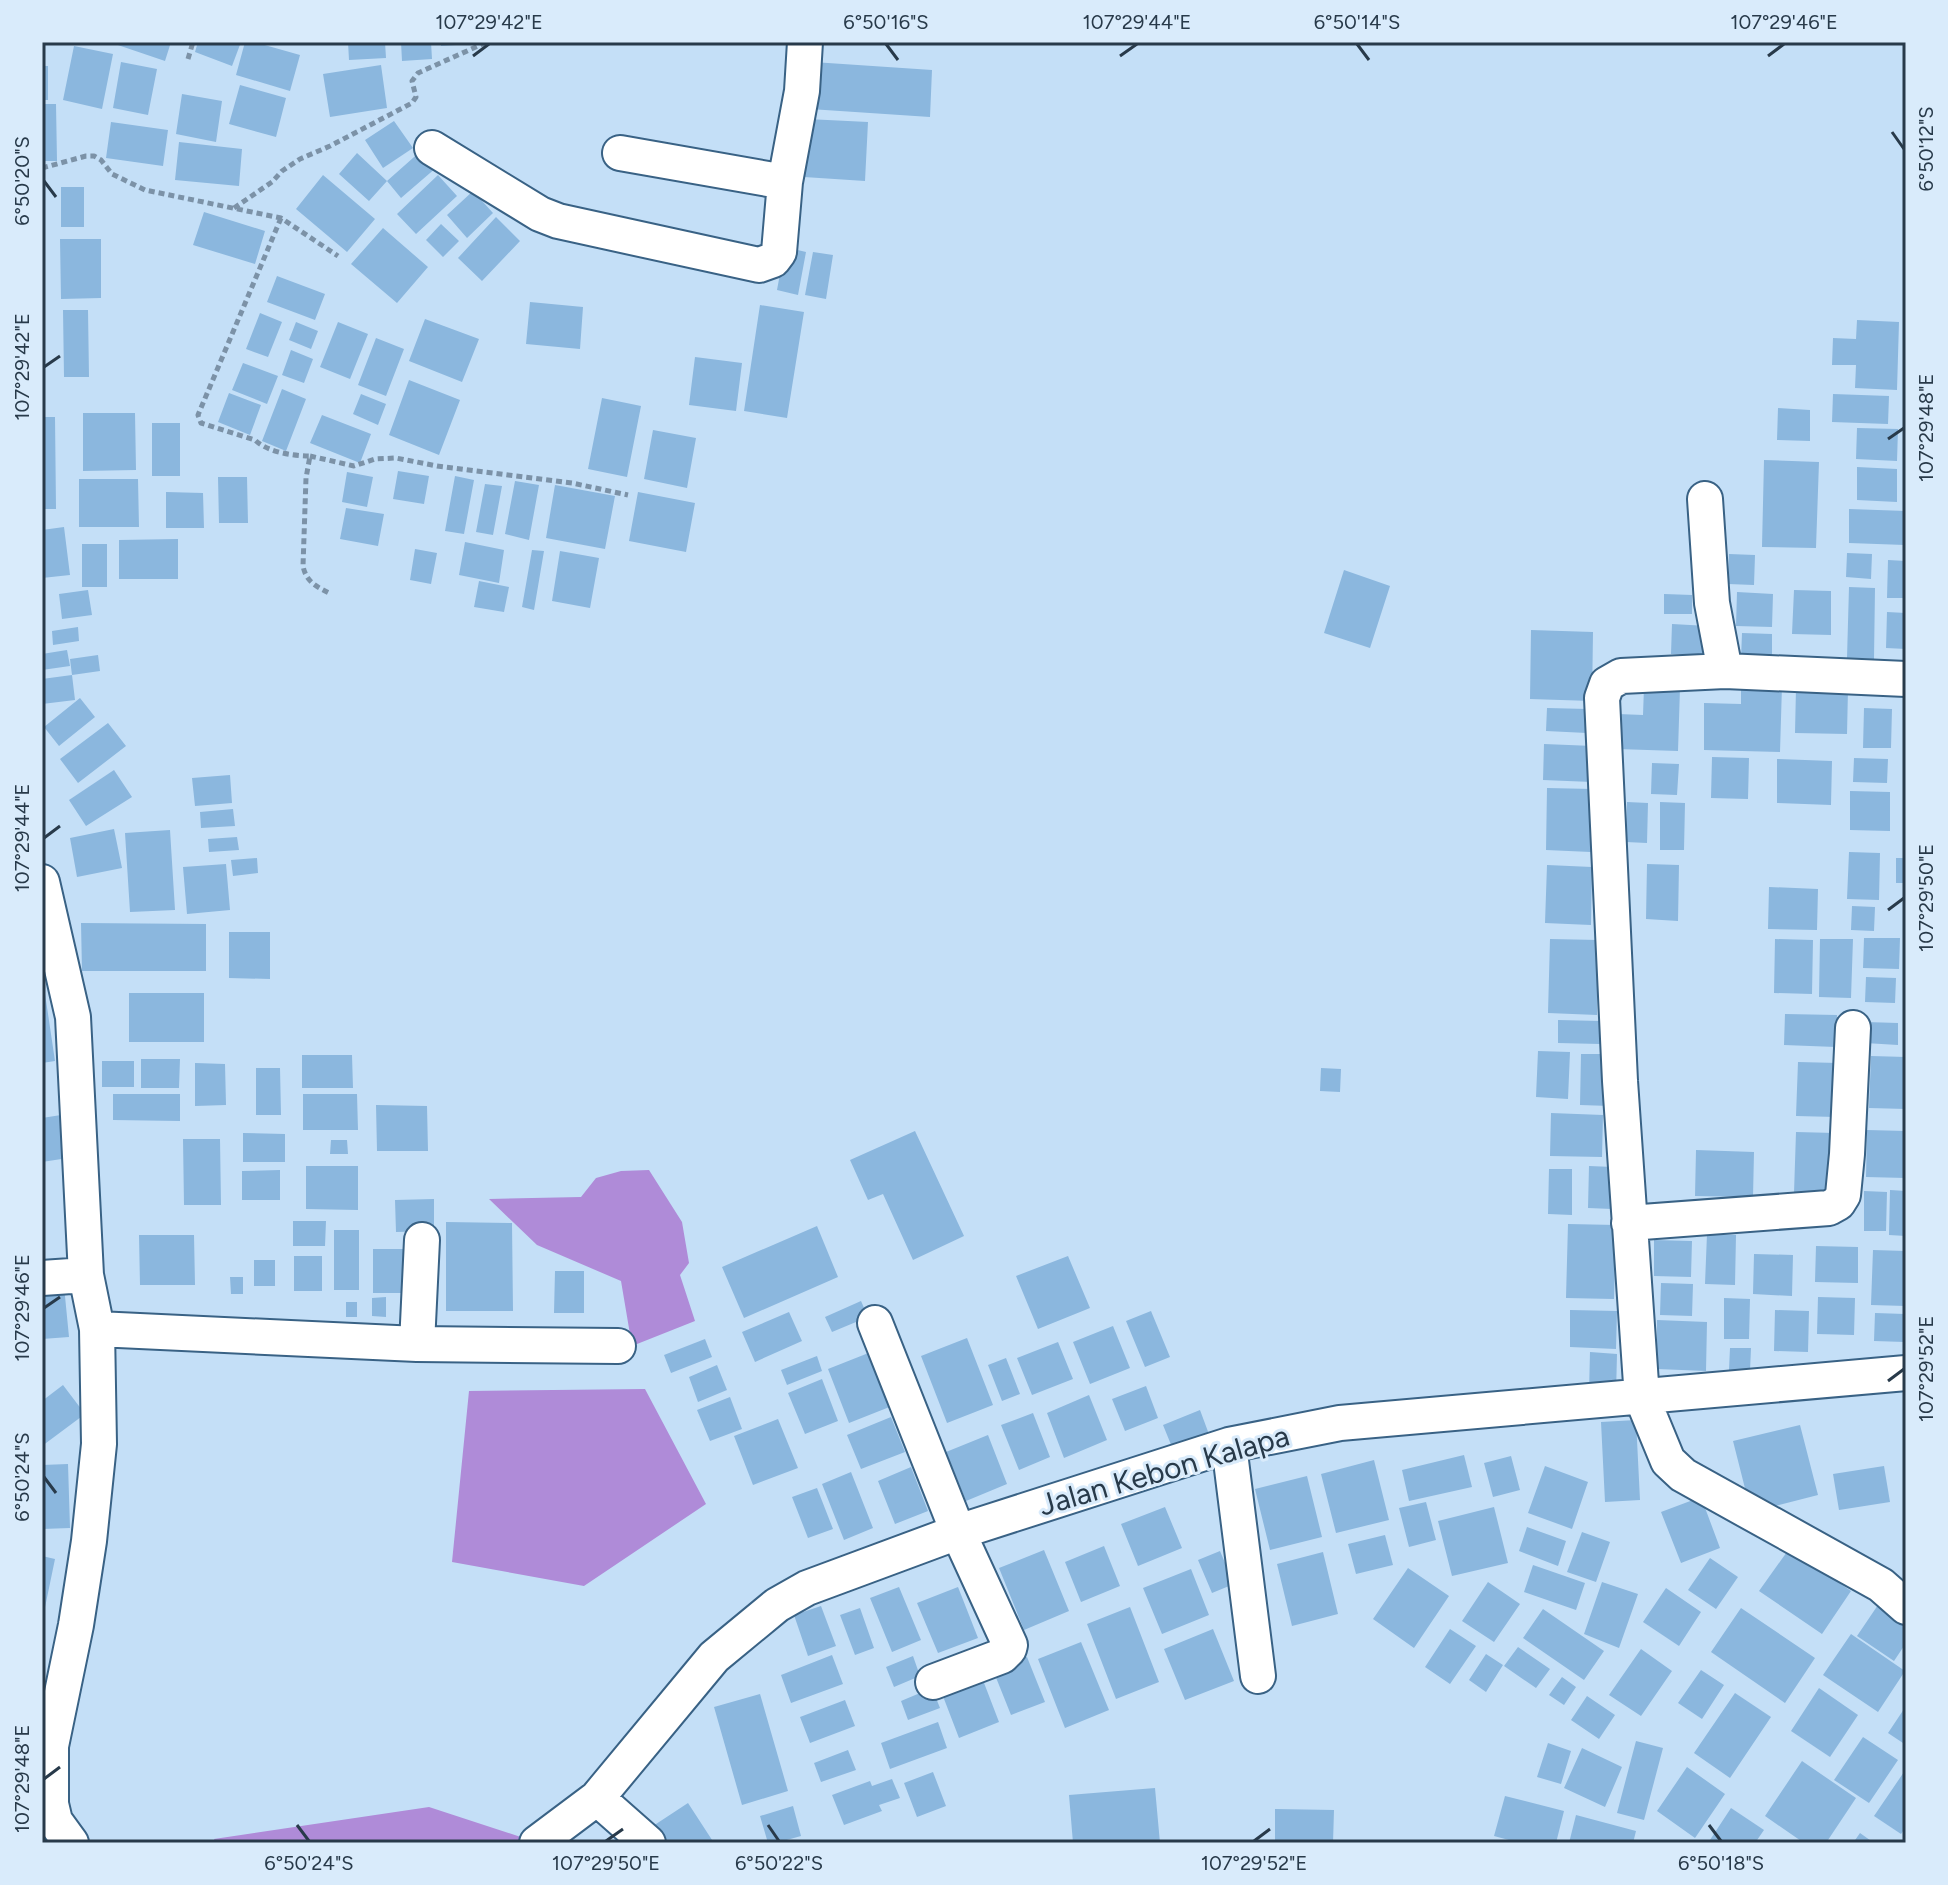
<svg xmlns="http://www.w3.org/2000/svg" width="1948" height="1885" font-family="Figtree,sans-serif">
<rect width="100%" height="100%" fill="#c4dff7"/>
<path fill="#af8bd8" d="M649,1170L682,1222L689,1263L680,1275L695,1321L632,1346L621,1281L537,1245L489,1199L581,1197L596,1178L621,1171Z
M645,1389L706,1504L584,1586L452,1562L469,1391Z
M429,1807L539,1843H216L214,1839Z"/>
<path fill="#8bb7de" d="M109,42H171L165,61Z
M198,42H241L232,66L195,52Z
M245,42H254L300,55L290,91L236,75Z
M348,42H385L386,58L349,60Z
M401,42H431L432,59L402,61Z
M441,42H471V44L441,46Z
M74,46L113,54L102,109L63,100Z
M121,62L157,69L148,115L113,108Z
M813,62L932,70L930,117L810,109Z
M381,65L387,108L330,117L323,74Z
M42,66H48V100H42Z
M240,85L286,98L276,137L229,124Z
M182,94L222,101L216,142L176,134Z
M42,104H56L57,161H42Z
M807,119L868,122L865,181L804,177Z
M394,121L413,148L383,168L365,140Z
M111,122L168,130L163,166L106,158Z
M179,142L242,149L239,186L175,180Z
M422,150L437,167L401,198L387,181Z
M357,153L387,181L369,201L339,174Z
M323,175L375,219L347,252L296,209Z
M438,175L457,196L416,234L397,214Z
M61,187H84V227H61Z
M473,191L493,213L467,238L447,215Z
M204,212L265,231L255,264L193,245Z
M496,217L520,241L482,281L458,258Z
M441,224L459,241L443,257L426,240Z
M383,228L428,267L397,303L351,264Z
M60,239H101V298L61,299Z
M785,247L806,252L798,295L777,290Z
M813,252L833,255L826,299L805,295Z
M277,276L325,294L315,320L267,302Z
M530,302L583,307L580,349L526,344Z
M760,305L804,312L787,418L744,411Z
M63,310H88L89,377H64Z
M260,313L282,322L268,357L246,349Z
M425,319L479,339L462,382L409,361Z
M1857,320L1899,322L1897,390L1855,388L1856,365H1832L1833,338L1856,339Z
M296,322L318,331L311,349L289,340Z
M338,322L368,334L350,379L320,367Z
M376,338L404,349L386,396L358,385Z
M291,350L313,359L304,383L282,375Z
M695,357L742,363L736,411L689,405Z
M243,363L278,376L267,404L232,390Z
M409,380L460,400L439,455L389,435Z
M282,389L306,399L286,451L262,441Z
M229,393L261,405L250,435L218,422Z
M361,394L386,404L378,425L353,414Z
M1833,394L1889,396L1888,424L1832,422Z
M602,398L641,406L627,477L588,469Z
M1778,408L1810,410V441L1777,440Z
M83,413H135L136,470L83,471Z
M322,415L371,434L360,463L310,443Z
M42,417H55L56,509H42Z
M152,423H180V476H152Z
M1857,428L1898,429L1897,461L1856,459Z
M653,430L696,438L687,488L644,479Z
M1764,460L1819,462L1816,548L1762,547Z
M1857,467L1897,469V502L1857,500Z
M398,471L429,476L424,504L393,499Z
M347,472L373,477L367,507L342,502Z
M455,476L474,480L464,534L445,531Z
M218,477H247L248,523H219Z
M79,479H138L139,527H79Z
M515,481L539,485L529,540L505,534Z
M485,484L502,486L493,535L476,532Z
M555,485L615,496L605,549L546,538Z
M166,492L203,493L204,528H166Z
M638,492L695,503L686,552L629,541Z
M346,508L384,514L378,546L340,539Z
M1849,509L1906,511L1905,545L1849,543Z
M64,527L70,575L42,578V530Z
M178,539V579H119V540Z
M465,542L504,550L499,583L459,575Z
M82,544H107V587H82Z
M415,549L437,553L431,584L410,580Z
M532,550L544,551L534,610L522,607Z
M560,551L599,558L590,608L552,601Z
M1847,553L1872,554L1871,579L1846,577Z
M1729,554L1755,555L1754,585L1728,584Z
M1888,560L1906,561V598H1887Z
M1344,570L1390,586L1370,648L1324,633Z
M479,581L509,587L504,612L474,607Z
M1849,587L1875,588L1874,659L1847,658Z
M88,590L92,615L62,619L59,594Z
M1794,590L1831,591V635L1792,634Z
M1737,592L1773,594L1772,627L1736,626Z
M1664,594L1692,595V614H1664Z
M1887,612L1906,613V649L1886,648Z
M1672,624L1708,626L1707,655L1671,654Z
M78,627L79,641L53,645L52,631Z
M1531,630L1593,632L1592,701L1530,699Z
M1742,633L1772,634V660L1741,659Z
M67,650L70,666L42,670V654Z
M98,655L100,671L72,675L70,659Z
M72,675L75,700L42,704V679Z
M1741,683L1782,685L1780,752L1704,750V703L1741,704Z
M1644,687L1680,688L1678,751L1617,749L1618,714L1643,715Z
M1796,688L1848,689L1847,734L1795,733Z
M80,698L95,717L59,746L44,727Z
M1547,708L1588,709L1587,733L1546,731Z
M1864,708L1892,709L1891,748H1863Z
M108,723L126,746L78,783L60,759Z
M1544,744L1593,746L1592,782L1543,780Z
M1712,757L1749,758L1748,799L1711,798Z
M1854,758L1888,759L1887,783L1853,782Z
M1777,759L1832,761L1831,805L1777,803Z
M1652,763L1679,764L1677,795L1651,794Z
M114,770L132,797L86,826L69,800Z
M230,775L232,803L195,806L192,778Z
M1547,788L1593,789L1591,852L1546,850Z
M1850,791L1890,792V831L1850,830Z
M1627,802L1648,803L1647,843L1626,842Z
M1660,802L1685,803L1684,850H1660Z
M233,809L235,826L201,828L200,812Z
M114,829L122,868L77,877L70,838Z
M170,830L175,910L130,912L125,833Z
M237,837L239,850L209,852L208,839Z
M1849,852L1880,853L1879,900L1847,899Z
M257,858L258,873L233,876L231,860Z
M1896,858H1906V883H1896Z
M226,864L230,910L187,914L183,867Z
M1647,864L1679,865L1678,921L1646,919Z
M1547,865L1592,867L1591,925L1545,923Z
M1769,887L1818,889L1817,930L1768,929Z
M1852,906L1875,907L1874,931L1851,930Z
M81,923L206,924V971H82Z
M229,932H270V979L229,978Z
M1864,938H1900L1899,969L1863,968Z
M1550,939L1598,940L1597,1015L1548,1013Z
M1775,939L1813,940L1812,994L1774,993Z
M1820,939H1853L1851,998L1819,997Z
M1866,977L1896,978L1895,1003L1865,1002Z
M44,987L55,1061L42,1063V988Z
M129,993H204V1042H129Z
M1785,1014L1837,1015L1836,1047L1784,1045Z
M1558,1020L1600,1021V1044L1558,1043Z
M1866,1022L1898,1023V1045L1865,1043Z
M1538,1051L1570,1052L1568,1099L1536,1097Z
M1581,1054H1612L1610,1106L1580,1105Z
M302,1055H352L353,1088H302Z
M1871,1056L1906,1057V1109L1869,1108Z
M141,1059H180L179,1088H141Z
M102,1061H134V1087H102Z
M1798,1062L1838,1063L1836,1117L1796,1116Z
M195,1063L225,1064L226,1105L195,1106Z
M256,1068H280L281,1115H256Z
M1321,1068L1341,1069L1340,1092L1320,1091Z
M113,1094H180V1121L113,1120Z
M303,1094H357L358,1130H303Z
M376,1105L427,1106L428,1151H377Z
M1551,1113L1603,1115L1602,1157L1550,1156Z
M61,1115L68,1158L42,1162V1118Z
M1867,1130L1906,1131V1178L1866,1177Z
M915,1131L964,1236L913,1260L883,1194L868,1200L850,1160Z
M1796,1132L1835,1133L1834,1195L1794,1193Z
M243,1133L285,1134V1162H243Z
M183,1139H220L221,1205H184Z
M331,1140H347L348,1154H330Z
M1696,1150L1754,1152L1753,1197L1695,1196Z
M306,1166H358V1210L306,1209Z
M1589,1166L1613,1167L1612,1209L1588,1208Z
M1549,1169H1572V1215L1548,1214Z
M280,1170V1200H242V1171Z
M1890,1190L1906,1191V1236L1889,1235Z
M1864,1191L1887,1192L1886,1231H1864Z
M434,1199V1231L396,1232L395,1200Z
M293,1221H326L325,1246H293Z
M446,1222L512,1223L513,1311H446Z
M1568,1224L1616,1225L1614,1299L1566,1298Z
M817,1226L838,1277L744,1318L722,1267Z
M334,1230H359V1290H334Z
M1707,1234L1736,1235L1735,1285L1705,1284Z
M139,1235H194L195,1285H140Z
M1654,1240L1692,1241L1691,1277L1654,1276Z
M1816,1246L1858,1247V1283L1815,1282Z
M373,1249H415V1293H373Z
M1873,1250L1906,1251V1306L1871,1305Z
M1754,1254L1793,1255L1792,1296L1753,1294Z
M294,1256H322V1291H294Z
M1068,1256L1090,1308L1038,1329L1016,1276Z
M254,1260H275V1286H254Z
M555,1271H584V1313H554Z
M230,1277H243V1294H231Z
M1661,1283L1693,1284L1692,1316L1660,1315Z
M64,1286L69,1337L42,1339V1288Z
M386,1297V1317L372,1316V1298Z
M1818,1297L1855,1298L1854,1335L1817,1334Z
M1724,1298L1750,1299L1749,1339H1724Z
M861,1301L868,1317L832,1332L825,1317Z
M346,1302H357V1317H346Z
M1570,1310L1617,1311L1616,1349L1570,1347Z
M1775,1310L1809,1311L1808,1352L1774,1351Z
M1151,1311L1170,1357L1145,1367L1126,1321Z
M789,1312L802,1341L755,1362L742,1332Z
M1875,1313L1905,1314V1342L1874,1341Z
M1657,1320L1707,1322L1706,1371L1657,1369Z
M1113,1326L1130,1368L1090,1384L1073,1342Z
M967,1338L993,1405L947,1423L921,1356Z
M705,1339L712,1357L671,1373L664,1355Z
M1058,1342L1073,1379L1032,1395L1017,1358Z
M1730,1348H1751L1750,1371L1729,1370Z
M871,1352L892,1406L849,1423L828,1369Z
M1590,1352L1617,1354L1616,1394L1589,1393Z
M817,1356L822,1371L787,1385L781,1370Z
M1006,1358L1020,1394L1002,1401L988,1365Z
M717,1365L727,1390L698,1402L689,1377Z
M822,1379L838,1421L805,1434L788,1393Z
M63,1385L85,1414L42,1446V1401Z
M1146,1386L1158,1418L1125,1431L1112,1399Z
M1089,1395L1107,1440L1064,1458L1047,1413Z
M730,1397L742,1429L710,1441L697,1410Z
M1200,1410L1210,1437L1174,1452L1163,1425Z
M1033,1413L1050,1457L1019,1470L1001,1425Z
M891,1417L905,1452L861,1469L847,1435Z
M778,1419L798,1468L753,1485L734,1436Z
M1636,1420L1640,1500L1605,1502L1601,1422Z
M1800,1425L1818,1495L1751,1512L1733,1441Z
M988,1435L1007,1484L966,1501L946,1452Z
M1464,1455L1472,1487L1409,1501L1402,1470Z
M1511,1456L1520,1490L1493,1497L1484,1463Z
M1374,1460L1389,1520L1336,1533L1321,1474Z
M68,1464L70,1528L42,1529V1465Z
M1545,1466L1588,1482L1572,1529L1528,1513Z
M1884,1466L1890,1502L1839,1510L1833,1474Z
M911,1467L928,1511L895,1524L878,1481Z
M851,1472L873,1528L844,1540L822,1484Z
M1307,1476L1322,1537L1270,1550L1255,1489Z
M817,1488L833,1529L808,1538L792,1497Z
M1701,1497L1720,1548L1681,1563L1661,1512Z
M1426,1502L1436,1540L1409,1547L1399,1508Z
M1165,1507L1182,1548L1138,1566L1121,1524Z
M1494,1507L1508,1563L1452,1576L1438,1521Z
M1527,1527L1566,1541L1558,1566L1519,1551Z
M1582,1532L1610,1542L1596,1582L1567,1572Z
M1385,1535L1393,1565L1356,1574L1348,1544Z
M1104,1546L1120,1586L1081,1602L1065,1562Z
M1789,1549L1851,1591L1822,1634L1759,1591Z
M1044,1550L1069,1611L1024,1630L999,1568Z
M1220,1551L1234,1584L1212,1593L1198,1560Z
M1323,1552L1338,1614L1292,1626L1277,1564Z
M42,1556L55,1559L43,1617H42Z
M1710,1558L1738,1577L1716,1609L1688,1590Z
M1533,1565L1585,1583L1576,1610L1524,1592Z
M1408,1568L1449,1596L1414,1648L1373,1619Z
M1191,1569L1209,1615L1162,1634L1143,1588Z
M1488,1582L1520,1604L1494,1642L1462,1621Z
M1602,1582L1638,1594L1619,1648L1584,1634Z
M899,1587L921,1640L892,1652L870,1598Z
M958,1587L978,1638L938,1653L917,1603Z
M1666,1588L1701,1612L1679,1646L1643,1622Z
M1880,1602L1906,1620V1643L1894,1661L1857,1636Z
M821,1606L836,1646L808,1656L794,1615Z
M1130,1607L1159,1682L1116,1699L1087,1624Z
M860,1608L874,1648L855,1655L840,1615Z
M1741,1608L1815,1658L1785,1703L1711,1652Z
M1543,1609L1604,1651L1584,1680L1523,1638Z
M1213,1629L1234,1681L1185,1700L1164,1649Z
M1450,1629L1476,1646L1450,1684L1425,1667Z
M1851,1634L1905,1671L1878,1712L1823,1675Z
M1081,1642L1109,1710L1065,1728L1038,1659Z
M1518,1647L1550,1669L1536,1688L1504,1666Z
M1641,1649L1672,1671L1641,1716L1609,1695Z
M1486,1654L1503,1665L1486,1692L1469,1680Z
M832,1655L843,1684L791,1703L781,1675Z
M913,1656L920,1676L894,1687L886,1667Z
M1027,1657L1045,1702L1011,1715L993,1670Z
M1701,1670L1724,1685L1702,1719L1678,1703Z
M981,1675L999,1722L959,1738L941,1691Z
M1562,1677L1576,1687L1564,1705L1549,1695Z
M932,1688L940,1708L908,1720L901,1701Z
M1819,1688L1858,1715L1830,1757L1791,1731Z
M1735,1693L1771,1717L1730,1778L1694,1753Z
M760,1694L788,1791L742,1805L714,1707Z
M1587,1696L1615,1715L1599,1739L1571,1720Z
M845,1700L855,1726L810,1743L800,1717Z
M1906,1706V1745L1888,1733Z
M938,1722L947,1748L890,1769L881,1743Z
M1863,1737L1898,1760L1869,1803L1834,1780Z
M1636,1741L1663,1748L1644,1820L1617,1813Z
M1548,1743L1571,1751L1561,1784L1537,1777Z
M1582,1748L1622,1767L1605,1807L1564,1788Z
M848,1750L856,1770L821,1782L814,1763Z
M1802,1761L1856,1798L1826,1843H1804L1765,1816Z
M1687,1767L1725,1794L1695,1838L1657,1811Z
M1906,1769V1827L1901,1834L1874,1816Z
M933,1772L946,1806L917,1817L904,1783Z
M892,1779L900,1798L879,1805L882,1811L844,1825L832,1795L870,1781L872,1786Z
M1155,1788L1160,1843H1073L1069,1795Z
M1505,1796L1564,1811L1556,1843H1520L1494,1836Z
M688,1803L714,1843H664L653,1826Z
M793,1806L801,1836L776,1843H768L760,1816Z
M1731,1808L1764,1830L1755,1843H1708Z
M1275,1809L1334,1810L1333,1843H1275Z
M1576,1815L1636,1831L1633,1843H1569Z
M1860,1833L1874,1843H1853Z"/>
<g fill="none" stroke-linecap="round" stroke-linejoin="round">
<g stroke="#396285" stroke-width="38">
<path id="minor" d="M432,148L540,214L558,221L759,265L773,260L779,252L785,182L802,91L805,42
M620,153L785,182
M1705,499L1712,603L1725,671
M1906,679L1725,671L1621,676L1607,684L1602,698L1620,1081L1642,1398L1668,1461L1683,1475L1881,1585L1906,1607
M42,882L73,1017L86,1275L97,1329L99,1444L89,1541L76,1625L51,1746V1804L55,1821L71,1843
M1629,1223L1829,1208L1838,1203L1843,1195L1847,1154L1853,1028
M42,1278L86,1275
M875,1323L958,1532L1010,1645L1009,1649L1002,1656L933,1682
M97,1329L417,1344L618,1346
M417,1344L422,1240
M1229,1445L1258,1676
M597,1798L648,1843
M537,1843L597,1798L714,1657L777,1605L807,1588L958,1532L1229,1445L1340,1423L1906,1373"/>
</g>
<path stroke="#7c92a7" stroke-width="5" stroke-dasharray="6 4" stroke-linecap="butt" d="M188,59L193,42
M42,168L86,156H94L101,160L112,174L145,190L281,218L338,256
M234,208L272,182L282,171L300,159L330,146L412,103L416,97L412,81L418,73L487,42
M281,218L198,415L201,423L255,440C267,452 293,456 310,456L306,478L303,566C306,582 317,587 331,594
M310,456L354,466L375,459L396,458L437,466L572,483L628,495"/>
<use href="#minor" stroke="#fff" stroke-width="34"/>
</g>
<path fill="none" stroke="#283a4a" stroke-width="3" d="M886,44L898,60M1357,44L1369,60M473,56L489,44M1120,56L1137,44M1768,56L1784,44M1892,132L1904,149M44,181L56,197M44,367L60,356M1888,439L1904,428M44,838L60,826M1888,910L1904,898M44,1308L60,1297M1888,1381L1904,1369M44,1477L56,1493M44,1779L60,1767M297,1825L309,1841M768,1825L779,1841M1709,1825L1721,1841M606,1841L623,1829M1254,1841L1270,1829"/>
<g text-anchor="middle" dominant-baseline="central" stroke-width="6" stroke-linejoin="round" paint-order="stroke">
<g font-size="30" fill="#283a4a" stroke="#d9ebfb">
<text transform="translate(1164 1470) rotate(-16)">Jalan Kebon Kalapa</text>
</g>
</g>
<rect width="1948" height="1885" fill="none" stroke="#d9ebfb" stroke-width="88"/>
<rect x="44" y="44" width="1860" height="1797" fill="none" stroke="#283a4a" stroke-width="3"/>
<g font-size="20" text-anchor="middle" fill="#283a4a">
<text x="489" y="29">107°29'42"E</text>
<text x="886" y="29">6°50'16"S</text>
<text x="1137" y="29">107°29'44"E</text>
<text x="1357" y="29">6°50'14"S</text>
<text x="1784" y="29">107°29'46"E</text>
<text transform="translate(1926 149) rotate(-90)" y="7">6°50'12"S</text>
<text transform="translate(22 181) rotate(-90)" y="7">6°50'20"S</text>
<text transform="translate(22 367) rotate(-90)" y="7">107°29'42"E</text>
<text transform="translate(1926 428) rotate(-90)" y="7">107°29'48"E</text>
<text transform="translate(22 838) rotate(-90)" y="7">107°29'44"E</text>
<text transform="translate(1926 898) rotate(-90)" y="7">107°29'50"E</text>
<text transform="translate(22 1308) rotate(-90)" y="7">107°29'46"E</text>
<text transform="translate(1926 1369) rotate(-90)" y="7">107°29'52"E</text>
<text transform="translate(22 1477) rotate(-90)" y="7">6°50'24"S</text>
<text transform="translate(22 1779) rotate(-90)" y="7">107°29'48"E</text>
<text x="309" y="1870">6°50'24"S</text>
<text x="606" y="1870">107°29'50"E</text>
<text x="779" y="1870">6°50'22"S</text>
<text x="1254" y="1870">107°29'52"E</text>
<text x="1721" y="1870">6°50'18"S</text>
</g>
</svg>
